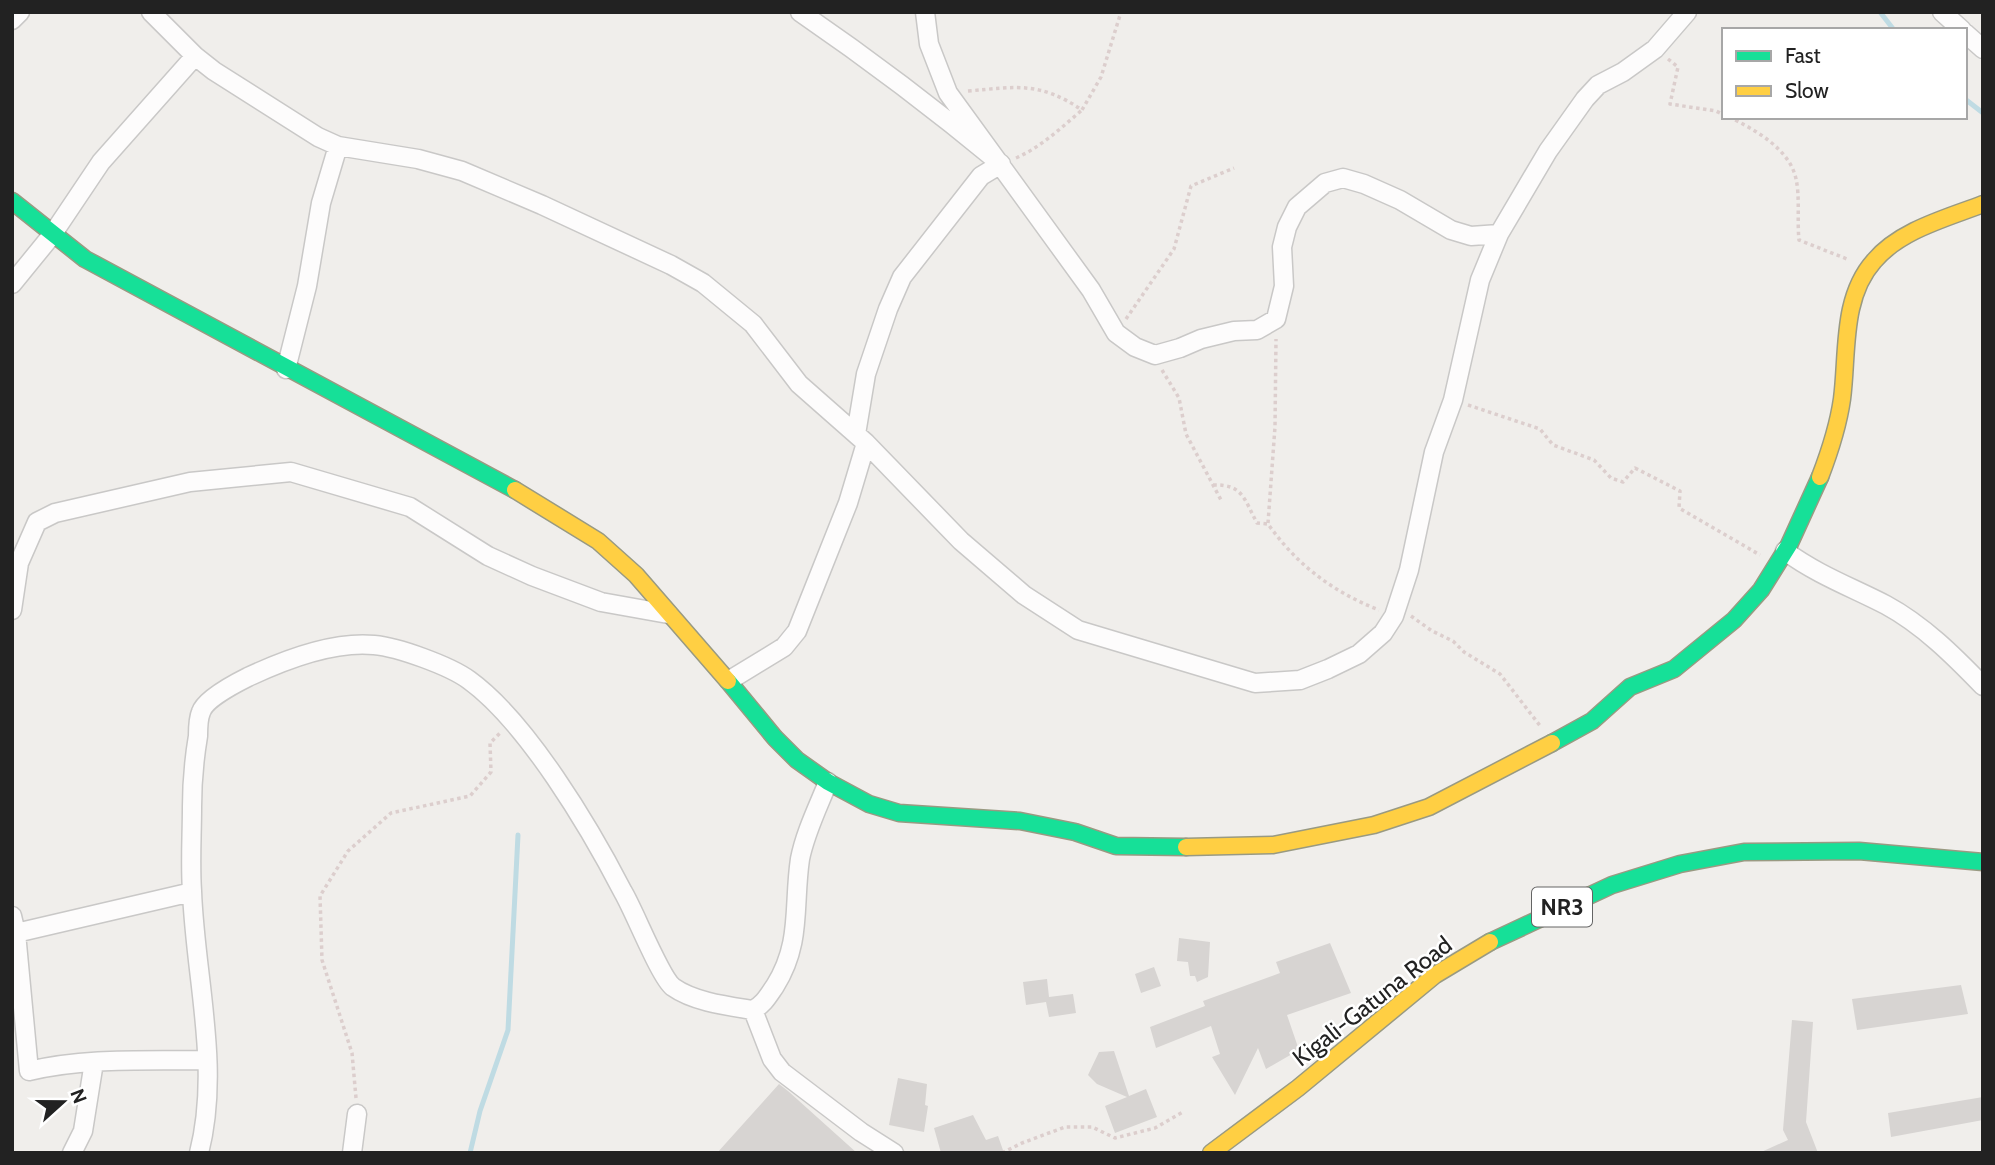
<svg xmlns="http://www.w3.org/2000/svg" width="1995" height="1165" font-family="Cabin,sans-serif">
<rect width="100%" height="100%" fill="#f0eeeb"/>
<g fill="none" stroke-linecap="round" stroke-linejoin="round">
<path stroke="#bfdbe3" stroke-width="5" d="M1880,12L1894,30
M1965,99L1983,113
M470,1153L480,1111L508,1030L518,835"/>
</g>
<path fill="#d7d4d2" d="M1179,938L1210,942L1208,977L1197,982L1195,976H1190L1188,962L1177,961Z
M1330,943L1351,993L1287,1015L1299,1050L1266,1069L1258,1048L1235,1095L1212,1057L1220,1054L1211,1026L1156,1048L1150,1027L1205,1006L1203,1001L1280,973L1276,962Z
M1154,967L1161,986L1141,993L1135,974Z
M1047,979L1049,997L1073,994L1076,1013L1049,1017L1046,1002L1026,1005L1023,982Z
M1961,985L1968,1014L1857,1030L1852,999Z
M1792,1020L1813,1022L1806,1122L1818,1153H1759L1788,1140L1783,1130Z
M1114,1051L1129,1096L1146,1089L1157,1117L1115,1133L1105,1106L1127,1097L1097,1084L1088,1075L1099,1052Z
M898,1078L927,1084L925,1105L928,1106L924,1132L889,1125Z
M779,1084L788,1091L857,1153H717Z
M1983,1097V1120L1891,1137L1888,1113Z
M973,1115L986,1140L998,1136L1004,1153H941L934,1128Z"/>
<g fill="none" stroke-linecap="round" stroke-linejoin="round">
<g stroke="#c9c8c7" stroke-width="21">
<path id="street" d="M151,12L195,56L214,71L318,137L338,146L418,159L462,171L542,205L671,265L703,283L753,324L799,384L866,443L961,541L1024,595L1078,630L1255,683L1300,680L1328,669L1359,654L1383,633L1394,616L1409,570L1434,452L1453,400L1480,280L1499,234L1548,151L1585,99L1598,85L1623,72L1655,49L1687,12
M800,12C870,60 936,110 1001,164L981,176L902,277L888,309L866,374L856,434
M925,12L929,44L948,93L1091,290L1116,333L1135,347L1155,355L1180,348L1201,339L1234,331L1257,330L1276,319L1284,286L1282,247L1287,227L1297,207L1325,183L1343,178L1364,184L1400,200L1451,230L1471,236L1499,234
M1942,12L1962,30
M12,20L20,12
M1965,33L1983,49
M12,284L52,235L101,162L195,56
M286,369L307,286L321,203L338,146
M1785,551C1818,575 1851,587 1886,605C1923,625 1954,656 1983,686
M12,610L19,563L37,522L55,513L190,482L291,472L410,507L488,556L532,576L601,602L668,614
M730,680L784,647L797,631L848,503L866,443
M12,916L16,933L192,892
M16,933L29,1071C87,1057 148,1061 207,1060
M753,1010L772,1059L782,1072L861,1132L894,1153
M72,1153L83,1131L94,1062
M199,1153C221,1067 195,977 192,891C190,863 192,835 192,807C192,783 194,760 198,736C198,728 198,719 201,712C205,699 236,683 248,677C284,660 334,641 374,645C398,647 450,666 469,680C527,722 590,828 623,892C634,910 660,977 673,987C694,1002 728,1006 753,1010C764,1004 768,996 775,986C802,943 793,906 800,859C805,833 818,807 828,782
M352,1153L357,1114"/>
</g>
<g stroke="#999a82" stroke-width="19">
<path id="fast" d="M12,201L85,259L515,490
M728,681L775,738L797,760L828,782L869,804L899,813L1020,821L1075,832L1116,846L1186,847
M1552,743L1592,721L1630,687L1674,669L1734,620L1761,590L1789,545L1820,477
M1490,942L1612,885L1680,864L1744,852L1859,851L1983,862"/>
</g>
<g stroke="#999a82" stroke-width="19">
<path id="slow" d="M1820,477C1830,451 1838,427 1842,399C1848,354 1841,298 1874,261C1900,230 1947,218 1983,204
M515,490L598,541L636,575L728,681
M1186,847L1273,845L1374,825L1429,807L1552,743
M1211,1153L1298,1088L1435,975L1490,942"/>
</g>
<path stroke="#dccecd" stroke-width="3.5" stroke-dasharray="3.5 3.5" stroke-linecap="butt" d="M1668,59L1678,67L1670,104L1716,111L1724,115
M968,91C1017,87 1039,81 1082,110L1101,77L1121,12
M1729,117C1754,129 1790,149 1796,179C1800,196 1797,221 1799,240L1847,259
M1016,158C1041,147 1061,128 1082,110
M1126,319L1174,249L1191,186L1234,168
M1162,370L1179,398L1186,434L1221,500
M1468,405L1540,429L1553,445L1594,460L1611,478L1623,482L1635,468L1680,491L1679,508L1760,555
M1213,485C1243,484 1244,499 1257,523L1268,524C1297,565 1333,592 1379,610
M1268,523L1275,427L1276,339
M1411,616L1432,631L1453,641L1464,652L1500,674L1541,727
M356,1098L352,1053L322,960L320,896L348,851L391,813L470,796L491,772L490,743L501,732
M1002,1153L1022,1143L1065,1127H1092L1115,1138L1155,1128L1183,1112"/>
<use href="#street" stroke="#fdfcfc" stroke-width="18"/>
<use href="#fast" stroke="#16e098" stroke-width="16"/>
<use href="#slow" stroke="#ffcf43" stroke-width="16"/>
</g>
<g text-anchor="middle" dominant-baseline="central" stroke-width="5" stroke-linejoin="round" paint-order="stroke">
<rect fill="#fff" stroke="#646464" stroke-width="2" x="1532" y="887.5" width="60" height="39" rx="5"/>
<g font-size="23" font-weight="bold" fill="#222">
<text x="1562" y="907">NR3</text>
</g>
<g font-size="24" fill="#222" stroke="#fff">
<text transform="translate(1372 1001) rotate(-38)">Kigali-Gatuna Road</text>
</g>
</g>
<rect width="1995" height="1165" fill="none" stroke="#222222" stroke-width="28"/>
<rect x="1722" y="28" width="245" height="91" fill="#ffffff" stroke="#a7a7a7" stroke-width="2"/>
<rect x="1736" y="51" width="35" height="10" fill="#16e098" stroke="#a7a7a7" stroke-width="2"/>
<text x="1785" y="63" font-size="21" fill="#222222">Fast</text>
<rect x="1736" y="86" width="35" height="10" fill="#ffcf43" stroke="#a7a7a7" stroke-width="2"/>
<text x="1785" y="98" font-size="21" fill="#222222">Slow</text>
<g transform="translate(63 1102) rotate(69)" stroke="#ffffff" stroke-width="5" paint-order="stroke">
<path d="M0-5L12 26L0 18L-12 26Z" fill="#222222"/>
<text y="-10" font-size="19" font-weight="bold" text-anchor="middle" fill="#222222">N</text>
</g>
</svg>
